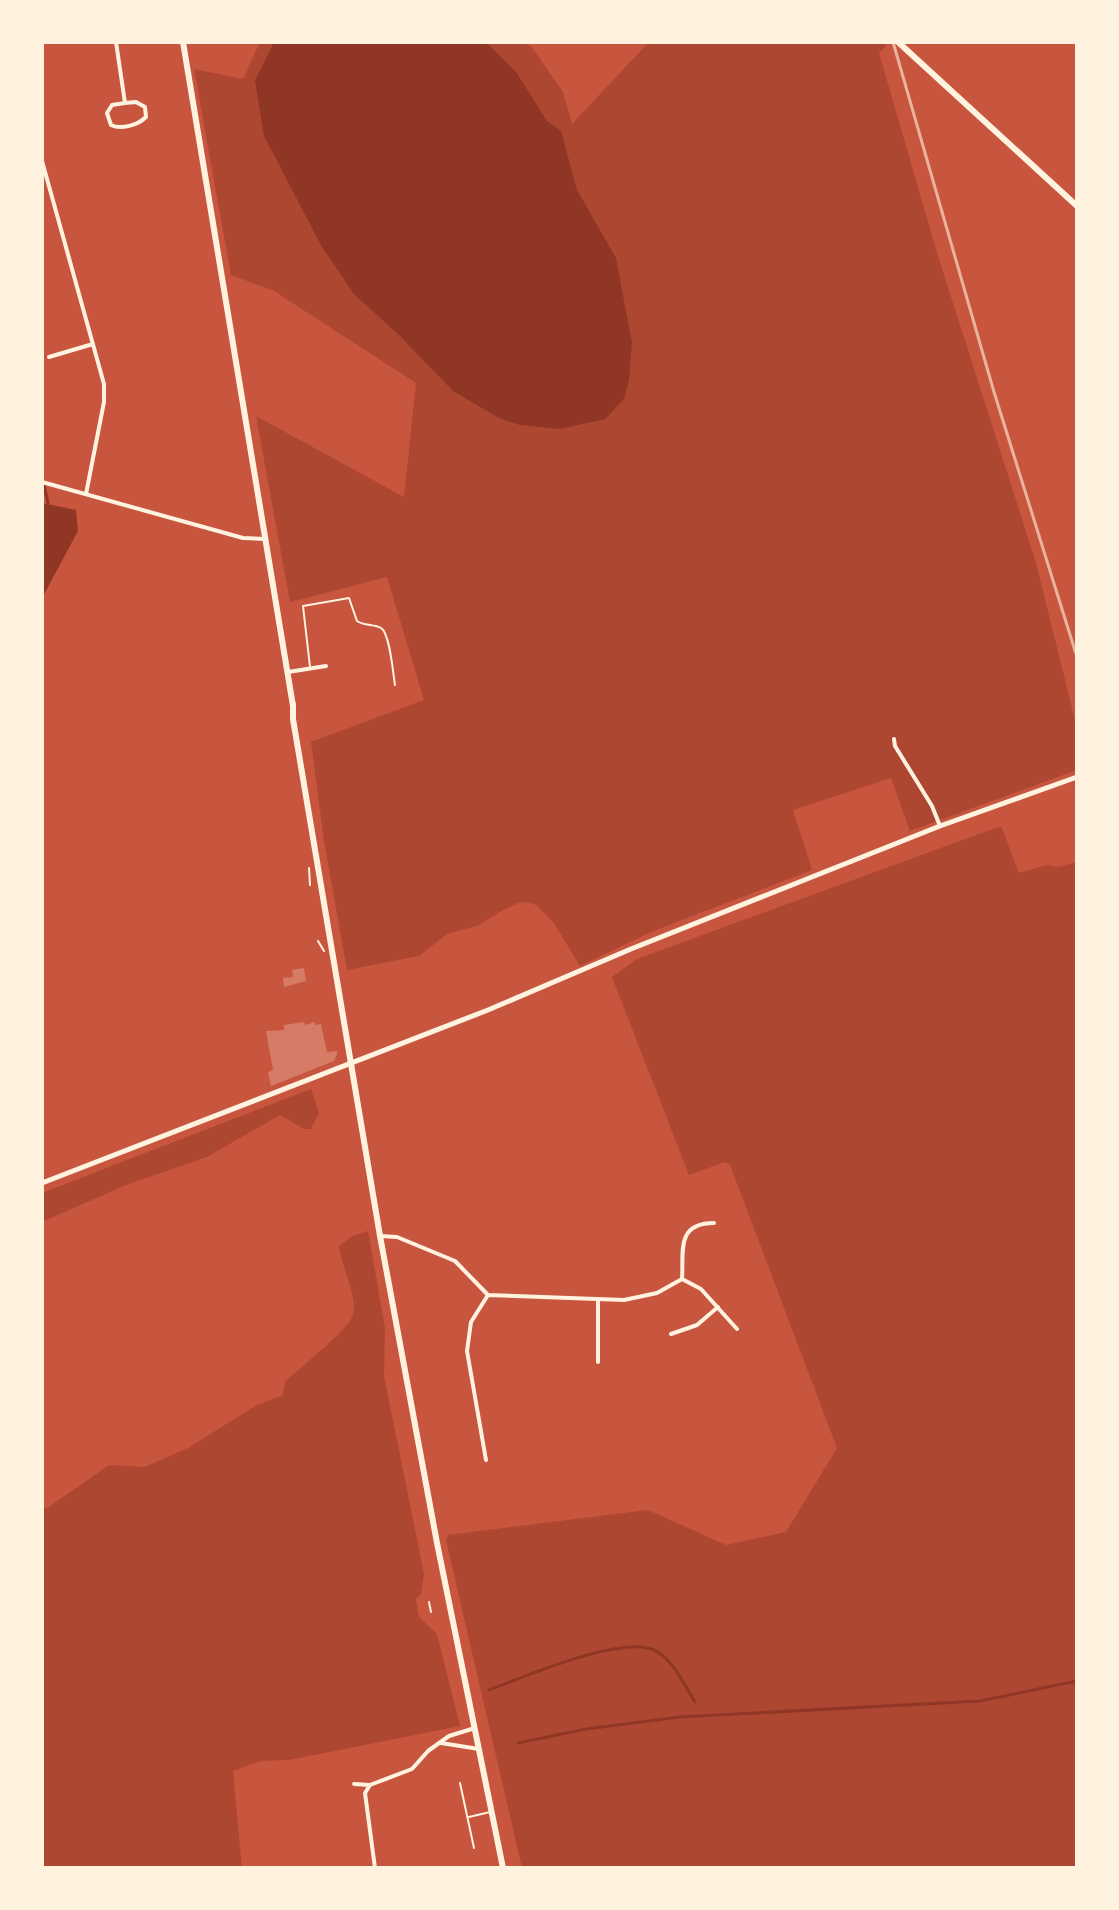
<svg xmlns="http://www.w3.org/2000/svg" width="1119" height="1910" font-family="'Roboto Condensed',sans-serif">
<rect width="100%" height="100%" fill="#c8553d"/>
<path fill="#ae4732" d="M260,42H522L531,46L563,92L572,124L649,42H882L886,46L879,53L938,256L1036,563L1077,728V770L910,831L891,778L793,810L812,870L651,932L580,966L554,923L536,905L526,902L518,903L503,910L477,926L447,934L419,956L347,970L324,841L311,742L424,700L387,577L290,602L256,416L404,497L416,383L274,291L231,275L194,69L243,79Z
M1001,826L1019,873L1047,865L1059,867L1077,862V1868H522L446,1540L448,1535L648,1510L726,1545L786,1532L837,1448L730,1165L725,1162L689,1175L612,977L637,959Z
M311,1089L319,1113L311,1129H304L280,1115L207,1157L126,1185L42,1222V1193Z
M368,1231L385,1328L384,1376L424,1574L421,1594L416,1599L419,1617L437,1634L460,1726L289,1760L261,1761L233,1771L242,1868H42V1505L46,1509L109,1465L145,1467L188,1448L257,1405L283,1395L285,1382C299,1368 348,1331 353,1315C358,1297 341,1265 339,1246L352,1236Z"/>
<path fill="#8f3625" d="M274,42H486L516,72L547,121L561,131L577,190L616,258L632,343L629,380L624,399L605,419L560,429L520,425L499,418L453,391L399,335L354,294L322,247L264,136L255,81Z
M42,503L76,510L78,531L42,598Z"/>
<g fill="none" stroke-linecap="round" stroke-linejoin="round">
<path stroke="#8f3625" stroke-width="3" d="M42,476L48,503
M489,1690C522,1678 628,1631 658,1652C676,1665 684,1684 695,1702
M518,1743L586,1729L680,1717L980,1701L1077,1681"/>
</g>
<path fill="#d67c66" d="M304,968L306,981L284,987L283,978L293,977L292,970Z
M304,1022L305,1025L315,1022V1025L321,1024L327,1052L337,1051V1054L334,1061L271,1086L268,1072L273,1070L266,1031L284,1030V1025Z"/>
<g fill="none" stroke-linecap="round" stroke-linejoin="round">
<path stroke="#fff3e0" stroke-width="2" d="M309,868L310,885
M318,941L324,951
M429,1602L431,1612"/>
<path stroke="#fff3e0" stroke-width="2" d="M310,667L303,606L349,598L357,621C364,626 374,624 381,628C390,633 393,674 395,685
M460,1783L474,1848
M469,1817L490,1812"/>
<path stroke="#fff3e0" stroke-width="4" d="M116,42L125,103L112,105L107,113L111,125C121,130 138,125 146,117L145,107L136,102L125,103
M42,161L104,384V402L86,494
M49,357L93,344
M288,672L326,666
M894,739L895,746L932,806L940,826
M380,1236L397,1237L455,1261L488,1295L624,1300L657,1293L682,1279
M682,1279C684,1253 675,1223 714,1223
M682,1279L701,1289L737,1329
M598,1299V1362
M671,1334L697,1325L718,1307
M486,1460L467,1351L471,1322L488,1295
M441,1743L479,1749
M354,1784L370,1785
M375,1868L365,1793L370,1785L412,1769L428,1751L449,1736L475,1728"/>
<path stroke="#fff3e0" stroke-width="4" d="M42,482L243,538L265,539"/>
<path stroke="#fff3e0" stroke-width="5" d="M42,1183L488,1010L631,949L940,826L1077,777"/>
<path stroke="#fff3e0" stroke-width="6" d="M183,42L293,706
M898,42L1077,206
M293,704V719L380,1236L437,1543L503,1868"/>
<path stroke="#e9b49f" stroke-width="3" d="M893,42L994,392L1077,657"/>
</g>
<rect width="1119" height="1910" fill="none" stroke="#fff3e0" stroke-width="88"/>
</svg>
